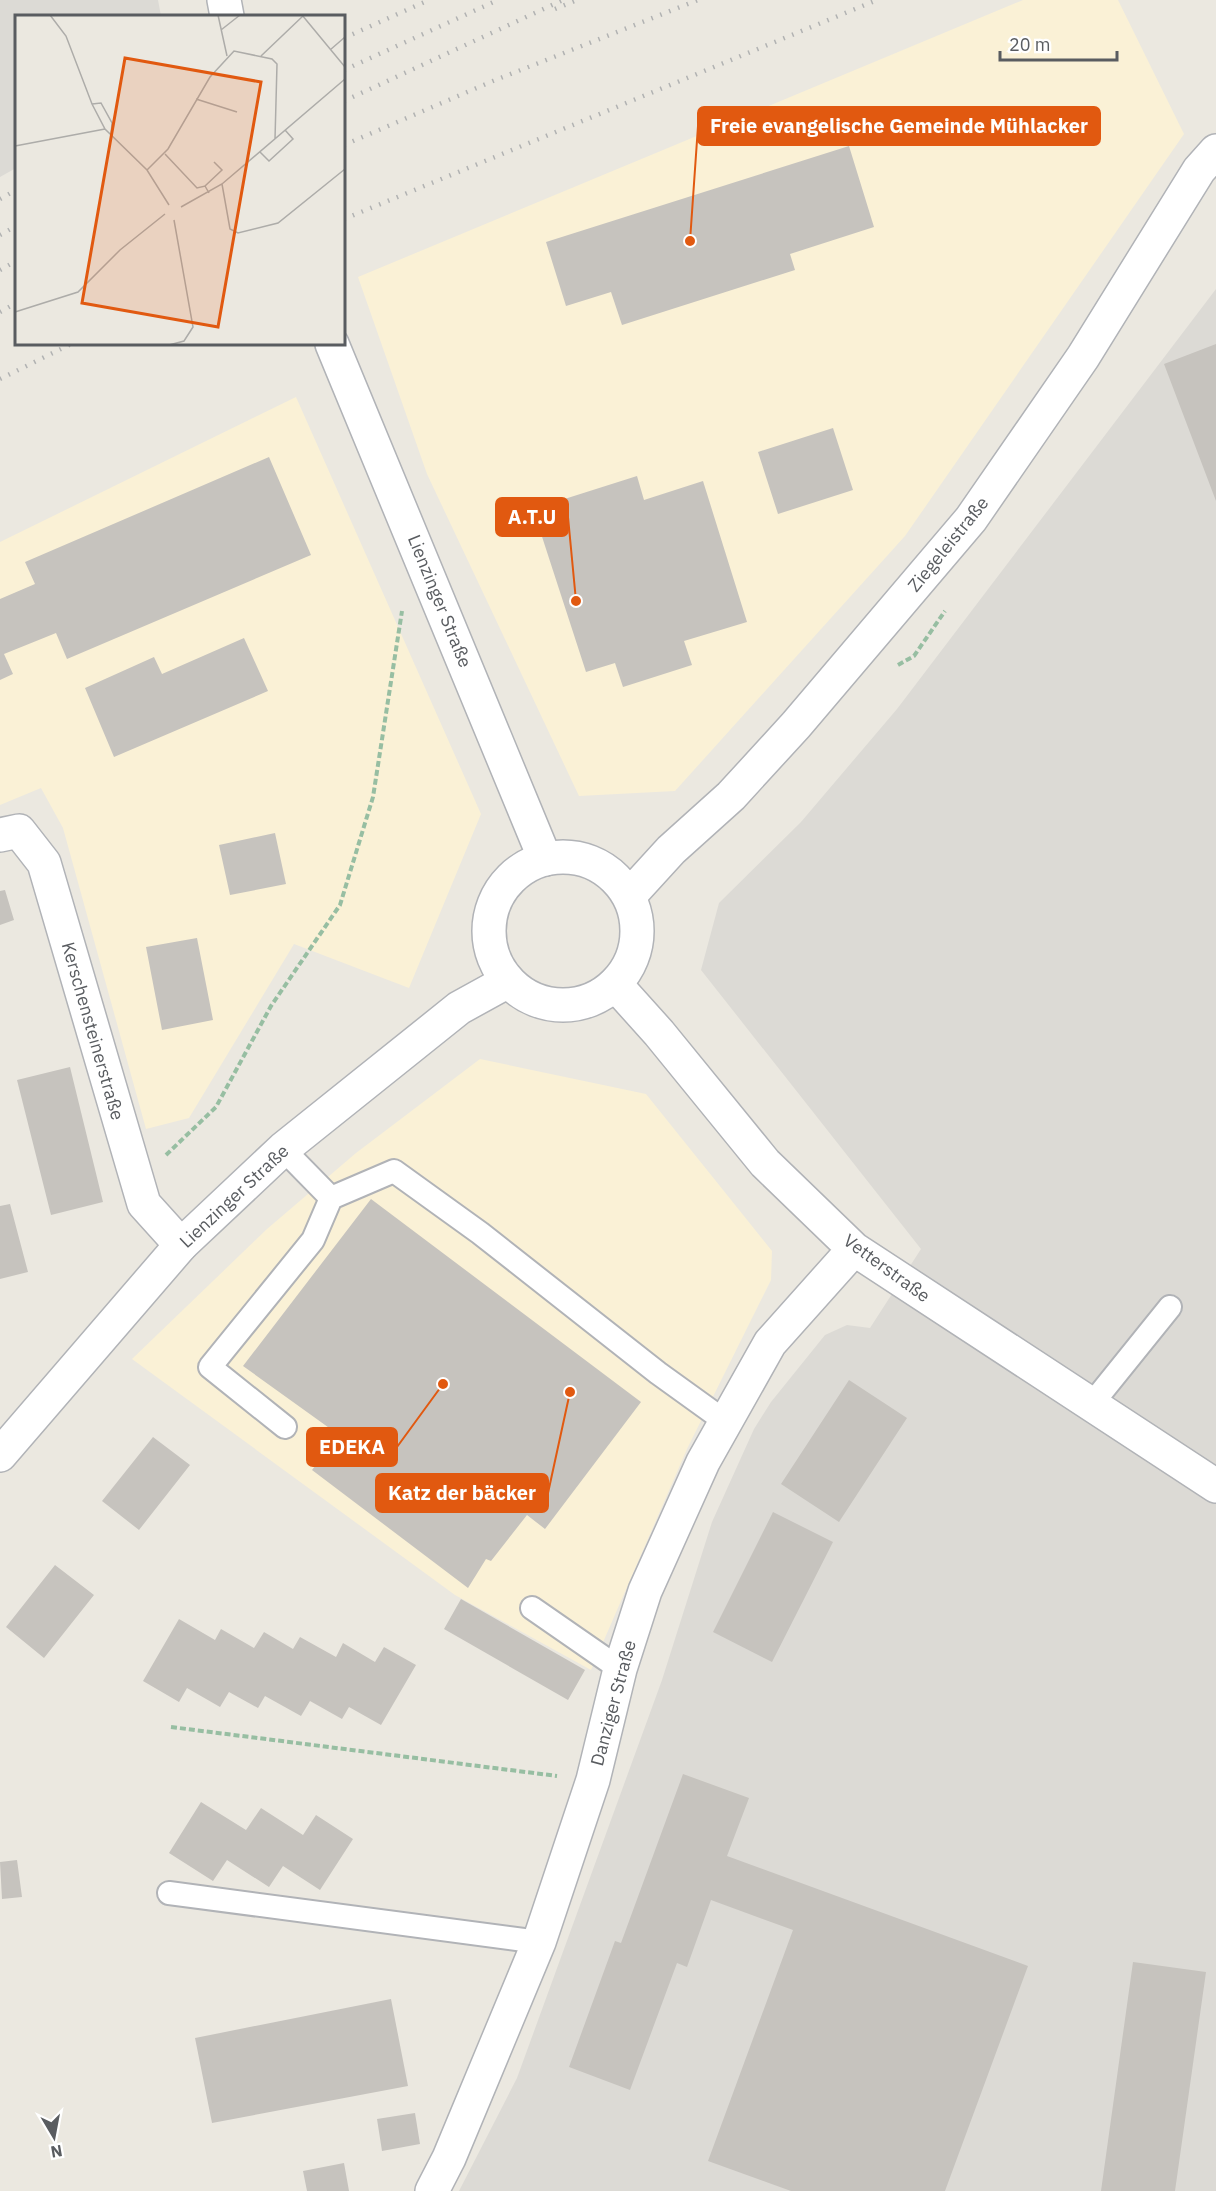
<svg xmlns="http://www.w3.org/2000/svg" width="1216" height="2191" font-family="'IBM Plex Sans',sans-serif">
<rect width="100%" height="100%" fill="#ebe8e0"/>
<path fill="#faf1d6" d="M1023,0H1118L1184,134L905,536L675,791L579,796L427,474L358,277Z
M296,397L481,814L409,988L294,944L189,1118L146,1129L63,828L41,788L0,805V542Z
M480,1059L646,1094L772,1251L771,1280L687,1449L591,1670L455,1595L132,1359L267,1229L356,1153Z"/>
<path fill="#dcdad5" d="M0,0H158L161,16H16V168L0,177Z
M1216,289V2191H459L517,2078L662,1680L712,1522L754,1429L771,1402L825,1335L847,1325L870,1328L921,1249L701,970L719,903L801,822L897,709Z"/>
<path fill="#c6c3be" d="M849,146L874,227L790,254L795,270L622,325L611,292L566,306L546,242Z
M1216,344V501L1164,364Z
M833,428L853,490L778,514L758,452Z
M269,457L311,555L67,659L56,633L4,654L13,674L0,680V599L35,584L25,562Z
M637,476L644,500L703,481L747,622L684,641L692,665L623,687L615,663L586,672L533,509Z
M244,638L268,691L114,757L85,688L154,657L162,674Z
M275,833L286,884L230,895L219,845Z
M5,890L14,920L0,925V891Z
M197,938L213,1020L162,1030L146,947Z
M70,1067L103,1202L51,1215L17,1080Z
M371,1199L641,1402L545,1529L527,1515L491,1561L486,1559L468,1588L312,1470L339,1435L243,1366Z
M10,1204L28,1272L0,1279V1206Z
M849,1380L907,1418L839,1522L781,1484Z
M153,1437L190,1465L139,1530L102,1501Z
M773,1512L833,1542L772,1662L713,1632Z
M55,1565L94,1595L44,1658L6,1627Z
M461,1599L585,1670L568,1700L444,1629Z
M179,1619L215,1640L221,1629L254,1648L264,1632L293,1649L300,1637L336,1657L343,1643L375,1662L384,1647L416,1665L381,1725L349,1707L342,1719L310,1701L301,1716L265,1696L258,1708L229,1692L220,1707L187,1688L179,1702L143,1681Z
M683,1774L749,1798L727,1856L1028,1966L945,2191H791L708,2161L793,1930L711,1900L687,1967L677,1963L630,2090L569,2067L615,1941L621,1943Z
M201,1802L246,1830L261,1808L303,1835L316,1815L353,1839L320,1890L283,1866L269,1887L227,1860L213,1881L169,1853Z
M17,1860L22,1897L2,1899L0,1862Z
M1133,1962L1206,1972L1175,2191H1101Z
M391,1999L408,2086L212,2123L195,2038Z
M415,2113L420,2144L382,2151L377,2119Z
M344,2163L349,2191H307L303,2171Z"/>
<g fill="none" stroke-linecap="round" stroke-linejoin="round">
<g stroke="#b1b3b7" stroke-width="26">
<path id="service" d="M283,1149L331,1198L394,1171L480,1233L658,1373L726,1422
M1091,1405L1170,1307
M285,1427L210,1367L313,1240L331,1198
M532,1608L620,1669
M169,1893L539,1942"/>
</g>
<g stroke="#b1b3b7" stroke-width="36">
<path id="minor" d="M224,0L227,16
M332,344L545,859
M0,835L19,831L44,863L144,1204L181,1245
M615,984L659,1033L765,1163L854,1249L1216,1486
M432,2191L449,2158L539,1942L593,1780L620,1669L645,1591L703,1462L770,1343L854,1249"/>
</g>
<g stroke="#b1b3b7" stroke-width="36">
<path id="tertiary" d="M489 931a74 74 0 1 1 148 0a74 74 0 1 1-148 0Z
M629,896L671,850L731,796L796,725L971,519L1083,357L1199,170L1216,151
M0,1455L181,1245L283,1149L459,1008L508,981"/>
</g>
<path stroke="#97bea2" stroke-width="4" stroke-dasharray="6 3" stroke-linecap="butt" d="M898,665L914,656L945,611
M166,1155L216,1107L271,1006L340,905L373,797L402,611
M171,1727L557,1776"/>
<use href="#service" stroke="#fff" stroke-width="22"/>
<use href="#minor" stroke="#fff" stroke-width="33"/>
<use href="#tertiary" stroke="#fff" stroke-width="33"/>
<path stroke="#b1b2b2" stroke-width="4.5" stroke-dasharray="1.5 8" stroke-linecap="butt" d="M555,9L577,0
M344,38L429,0
M344,70L498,0
M344,101L563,0
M344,145L493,81L698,0
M0,199L16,190
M344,219L877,0
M0,235L16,226
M0,270L16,261
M0,312L16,303
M0,379L71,344"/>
</g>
<g text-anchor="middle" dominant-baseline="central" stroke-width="6" stroke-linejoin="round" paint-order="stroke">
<g font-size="18" fill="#595c60" stroke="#fff">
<text transform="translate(948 544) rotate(-51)">Ziegeleistraße</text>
<text transform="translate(440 601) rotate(68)">Lienzinger Straße</text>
<text transform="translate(93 1031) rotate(74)">Kerschensteinerstraße</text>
<text transform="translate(234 1196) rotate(-43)">Lienzinger Straße</text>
<text transform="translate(887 1268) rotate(36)">Vetterstraße</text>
<text transform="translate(613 1703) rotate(-75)">Danziger Straße</text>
</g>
</g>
<g transform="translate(15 15)">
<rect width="330" height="330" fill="#ebe8e0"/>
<path fill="none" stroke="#adaca9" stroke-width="1.5" d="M35,0L51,21L77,89L90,114L132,155L154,190M203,0L212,41M287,0L330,52M206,15L225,0M315,35L330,22M246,41L289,0M181,84L222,97M77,89L86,88L97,108L96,120M0,131L90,114M245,137L254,146L278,124L270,115M150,139L182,173L190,171L194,178M132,155L153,134L195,62L219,36L257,44L262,49L260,124M207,169L215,214L223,218L263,208L330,154M190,171L207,155L199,147M166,192L207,169L330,64M0,297L63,277L105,235L150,199M154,330L169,326L178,312L159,205"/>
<path fill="#e15910" fill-opacity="0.15" stroke="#e15910" stroke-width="3" d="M110,43L246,67L203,312L67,288Z"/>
<rect width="330" height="330" fill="none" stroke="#595c60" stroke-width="3"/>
</g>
<path fill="none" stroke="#e15910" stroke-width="2" d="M690 241L698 126M576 601L568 517M443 1384L397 1447M570 1392L548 1493"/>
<g fill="#e15910" stroke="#fff" stroke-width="2">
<circle cx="690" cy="241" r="6"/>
<circle cx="576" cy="601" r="6"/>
<circle cx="443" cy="1384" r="6"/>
<circle cx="570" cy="1392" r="6"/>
</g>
<g fill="#e15910" stroke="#e15910" stroke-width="2">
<rect x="698" y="107" width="402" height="38" rx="6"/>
<rect x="496" y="498" width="72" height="38" rx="6"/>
<rect x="307" y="1428" width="90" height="38" rx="6"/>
<rect x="376" y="1474" width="172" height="38" rx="6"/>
</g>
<g font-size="20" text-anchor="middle" font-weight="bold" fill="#fff">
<text x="899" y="133">Freie evangelische Gemeinde Mühlacker</text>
<text x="532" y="524">A.T.U</text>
<text x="352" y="1454">EDEKA</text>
<text x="462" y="1500">Katz der bäcker</text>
</g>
<g transform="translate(54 2137) rotate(170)" stroke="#ffffff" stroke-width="4.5" paint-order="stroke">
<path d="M0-4.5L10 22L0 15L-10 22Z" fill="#595c60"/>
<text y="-9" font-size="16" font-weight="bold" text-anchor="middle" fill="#595c60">N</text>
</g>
<path d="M1000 51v9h117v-9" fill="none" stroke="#595c60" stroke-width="3"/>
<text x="1009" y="51" font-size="18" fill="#595c60" stroke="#ffffff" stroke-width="4.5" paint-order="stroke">20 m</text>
</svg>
